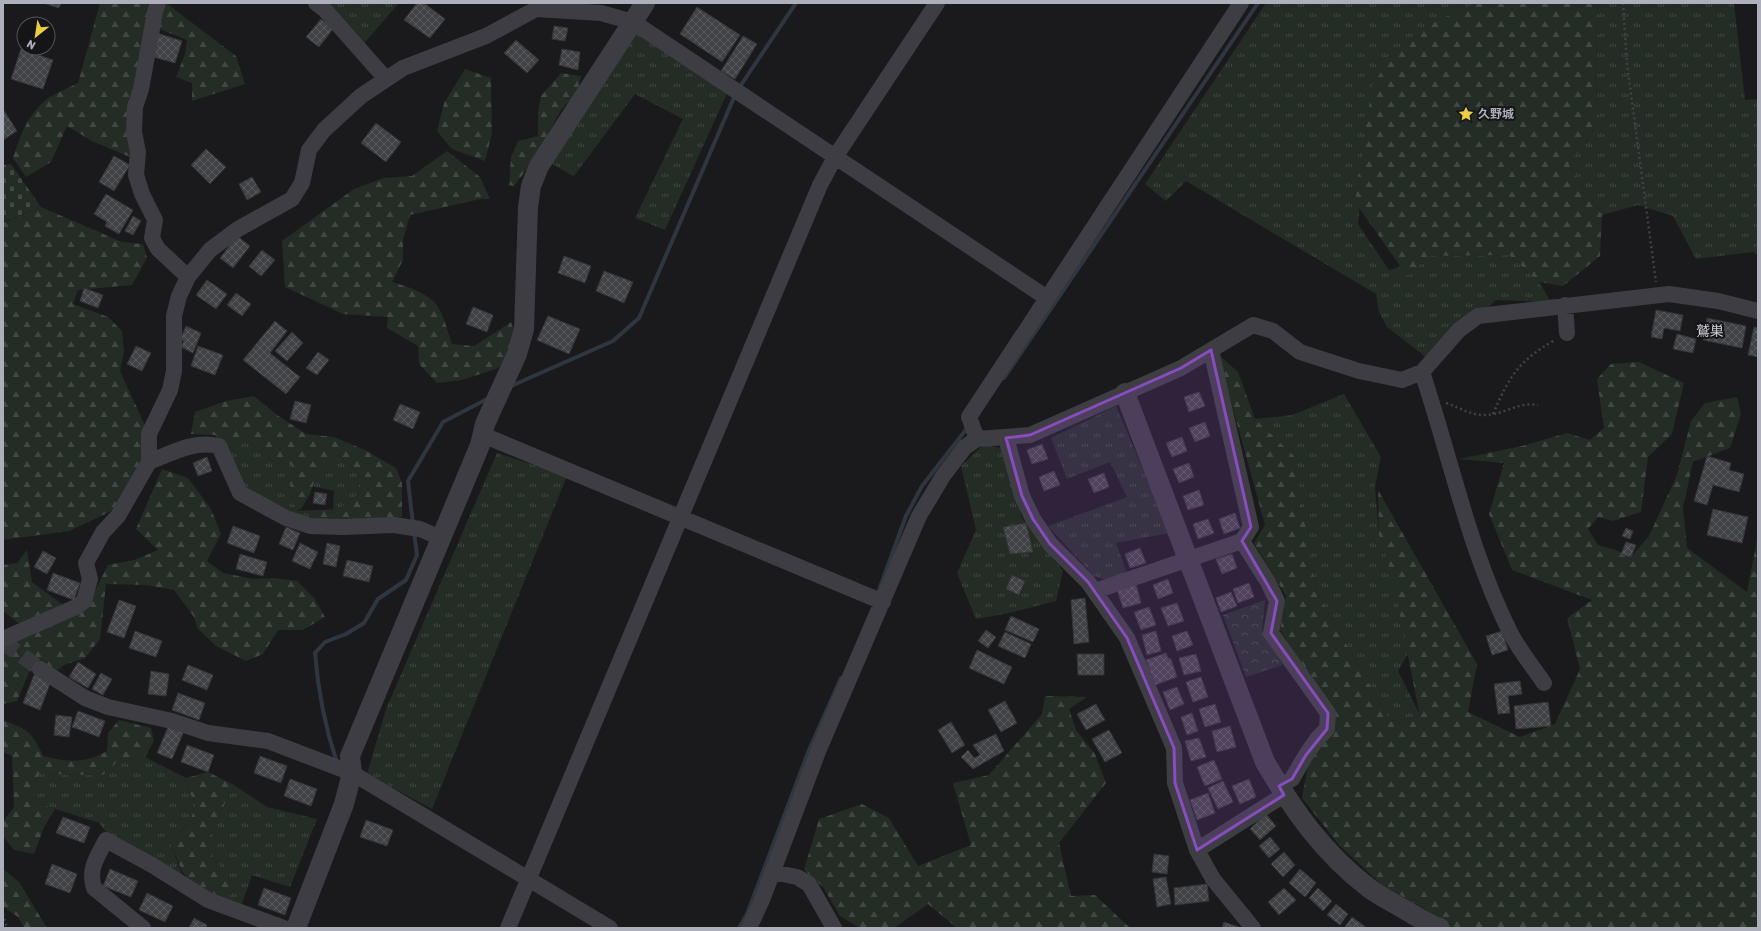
<svg xmlns="http://www.w3.org/2000/svg" width="1761" height="931" font-family="Rubik,'Noto Sans JP',sans-serif">
<defs>
<pattern id="grass-tufts" width="24" height="20" patternUnits="userSpaceOnUse"><rect width="24" height="20" fill="#242c26"/><path d="M3 7l-1-3M5 7V3M7 7l1-3M15 17l-1-3M17 17v-4M19 17l1-3" fill="none" stroke="#414844"/></pattern>
<pattern id="forest-firs" width="22" height="20" patternUnits="userSpaceOnUse"><rect width="22" height="20" fill="#242c26"/><path d="M5 1l3.5 6h-7zM16 11l3.5 6h-7z" fill="#414844"/></pattern>
<pattern id="cemetery-stones" width="16" height="16" patternUnits="userSpaceOnUse"><rect width="16" height="16" fill="#242c26"/><path d="M2 7V4a2 2 0 0 1 4 0v3zM10 15v-3a2 2 0 0 1 4 0v3z" fill="#414844"/></pattern>
<pattern id="park-crowns" width="20" height="18" patternUnits="userSpaceOnUse"><rect width="20" height="18" fill="#242c26"/><path d="M2 6a3 3 0 1 1 6 0M12 15a3 3 0 1 1 6 0" fill="none" stroke="#414844"/></pattern>
<pattern id="building-cross-hatch" width="8" height="8" patternUnits="userSpaceOnUse"><rect width="8" height="8" fill="#414246"/><path d="M0 0l8 8M0 8l8-8" fill="none" stroke="#5a5b5f"/></pattern>
</defs>
<rect width="100%" height="100%" fill="#1a1a1c"/>
<path fill="url(#grass-tufts)" d="M330,3H399L359,49L325,10Z
M1266,3H1475L1366,128L1358,224L1389,270L1431,256L1509,255L1539,282L1551,302L1496,300L1451,338L1431,361L1387,327L1379,312L1376,294L1186,181L1166,201L1145,184Z
M1597,3H1734L1745,100L1758,99V255L1753,252L1696,259L1673,216L1638,205L1602,215L1569,165L1599,122L1595,72L1598,21Z
M633,22L730,87L665,230L635,218L683,119L635,94L574,176L543,159Z
M1344,394L1381,457L1375,486L1379,535L1419,634L1398,671L1421,717L1390,721L1316,591L1305,530L1255,419L1292,415Z
M1116,406L1170,533L1116,543L1127,573L1106,580L1094,576L1048,526L1127,497L1110,462L1067,479L1051,438Z
M248,441L273,461L292,465L290,482L293,511L320,510V522H310L243,487L227,447Z
M985,443L1003,449L1022,518L1063,571L1056,601L1009,613L976,619L957,573L976,530L961,466Z
M497,453L567,476L432,809L367,774L386,709Z
M338,455L359,473V494L339,509H333L334,491L312,486L321,463Z
M145,757L186,778L187,788L196,804L190,821L170,843L187,887L117,846L99,823L40,804L29,793L40,774L103,775L117,762Z
M234,785L267,807L317,819L290,887L252,875L239,912L223,906L236,886L230,881L206,848L209,836Z"/>
<path fill="url(#forest-firs)" d="M100,3H160L150,28L137,160L92,141L67,126L51,162L26,177L13,158C20,136 28,114 47,99C56,93 68,88 78,83Z
M166,3L236,56L245,84L192,101V83L176,77L185,54L187,40L157,28Z
M1475,3H1597L1598,21L1595,72L1599,122L1569,165L1602,215L1600,256L1563,286L1539,282L1509,255L1431,256L1407,276L1355,202L1372,86L1395,50L1435,22Z
M465,69L491,78L492,133L485,161L452,149L437,131L444,103Z
M561,73L581,76L577,93L561,110L531,164L514,186L509,185L511,157L518,141L538,136V112L541,96Z
M447,151L480,177L490,199H480L410,215L403,240V260L392,282C406,286 425,292 435,303C444,313 447,331 452,344L474,346L511,322L515,333L517,354L496,369L462,380L437,383L419,364L418,346L387,328L388,317L343,314L285,287L282,241L354,189L384,178L412,176Z
M41,207L122,242L143,244L147,258L132,285L78,290L73,304L108,317L122,331L124,351L120,371L149,434V462L124,505L69,531L3,540V223Z
M1218,354L1238,372L1255,419L1294,456L1316,591L1390,721L1420,717L1392,575L1379,535L1378,490L1477,664L1468,712L1520,737L1555,724L1580,669L1567,618L1592,600L1512,570L1489,514L1504,463L1459,459L1522,446L1567,433L1590,440L1604,428L1597,379L1611,364L1639,362L1684,383L1672,434L1648,457L1641,512L1613,521L1598,517L1588,529L1598,545L1613,549L1631,557L1649,536L1677,475L1691,421L1705,403L1737,397L1741,414L1730,448L1693,462L1683,507L1687,548L1747,592L1758,534V928H1449L1451,924L1382,885L1340,846L1302,798L1309,761L1332,714L1280,630L1286,596L1254,543L1265,525Z
M254,396L277,415L306,434L334,437L365,450L396,468L402,483V517L320,522V510L339,509L359,494V473L338,455L321,464L309,496L301,509L293,512L290,482L292,465L273,461L248,441L227,447L215,435L191,434L195,412L226,401Z
M162,469L188,478L211,509L221,534L207,561L223,573L254,579L274,578L297,581L314,598L325,617L303,630H278L263,654L246,661L216,646L198,629L194,617L174,590L146,585L106,584L100,639L85,658L64,665L50,676L30,670L17,701L3,704V648L27,630L3,611V565L17,563L27,550L32,582L74,613L91,599L108,565L134,560L158,550L136,529Z
M1045,696L1087,697L1069,709L1076,730L1095,754L1106,783L1059,843L1071,896L1095,895L1130,928H957L928,904L894,928H860L840,916L823,887L804,870L819,819L862,804L889,818L918,866L971,845L953,783L989,775L1042,714Z
M3,720C28,730 32,731 43,756C68,762 83,764 107,751L108,733L119,720L151,728L154,741L145,757L117,762L103,775L40,774L29,793L40,804L55,809L44,827L34,854L14,850L3,836V821L14,807L12,756L3,752Z
M208,772L234,785L209,836L206,848L230,881L236,886L223,906L198,894L182,871L170,843L190,821L196,804L187,788L186,778Z
M3,869L19,882L47,928H24L18,917L3,907Z"/>
<path fill="url(#cemetery-stones)" d="M11,164L41,207L3,222V165Z"/>
<path fill="url(#park-crowns)" d="M1265,600L1262,631L1283,665L1246,677L1223,615Z"/>
<g fill="none" stroke-linecap="round" stroke-linejoin="round">
<path stroke="#303640" stroke-width="4" d="M739,88L796,3
M1004,378L1258,3
M511,386L613,341L639,318L735,95
M413,524L408,481L443,422L489,398
M879,590L906,516L922,486L968,427
M337,763C325,727 318,691 315,653L325,642L346,634L364,623L378,599L406,580L417,555L414,532
M739,928L747,914L809,750L841,678"/>
</g>
<path fill="url(#building-cross-hatch)" stroke="#353438" d="M43,3H61L59,8Z
M417,3H424L445,19L430,38L404,20Z
M697,7L740,35L722,62L680,34Z
M321,19L333,29L319,47L306,37Z
M554,26L568,28L565,41L552,39Z
M157,33L182,41L175,63L150,56Z
M743,36L757,44L735,79L721,71Z
M516,40L539,60L527,73L504,53Z
M21,49L53,60L43,89L11,79Z
M562,49L580,52L578,70L559,65Z
M3,109L17,131L3,140Z
M376,123L401,142L386,162L361,143Z
M206,149L226,167L210,184L191,165Z
M114,156L130,165L114,191L99,182Z
M252,177L261,192L247,200L239,184Z
M106,194L133,210L119,234L105,226L107,222L94,214Z
M133,216L141,221L133,235L125,231Z
M237,236L250,246L233,268L220,258Z
M262,250L275,260L261,276L249,266Z
M564,256L591,266L585,283L558,273Z
M604,271L633,282L624,303L596,291Z
M207,280L227,294L216,309L196,295Z
M84,288L103,295L98,308L80,301Z
M236,293L251,304L242,316L227,305Z
M473,307L493,315L487,332L466,324Z
M1656,310L1683,315L1680,331L1664,328L1662,339L1651,337Z
M548,316L580,329L569,354L537,340Z
M1707,318L1746,326L1742,348L1703,340Z
M275,321L287,331L270,353L300,377L286,394L243,360Z
M186,326L201,333L193,353L181,347L184,341L180,340Z
M1754,327L1758,328V357L1748,355Z
M292,332L303,343L287,361L275,351Z
M1677,334L1696,339L1693,353L1673,349Z
M136,346L151,353L142,371L127,364Z
M198,346L223,355L215,375L191,366Z
M318,352L329,360L317,375L306,368Z
M1199,392L1205,406L1189,412L1184,397Z
M295,401L311,405L306,423L290,419Z
M400,404L420,412L413,429L393,420Z
M1205,422L1210,436L1195,442L1189,428Z
M1182,437L1187,451L1172,457L1166,443Z
M1042,444L1048,459L1032,464L1027,450Z
M1707,456L1731,463L1729,470L1744,474L1739,492L1713,485L1707,505L1694,501Z
M207,457L212,471L198,476L193,463Z
M1189,463L1194,477L1179,483L1173,469Z
M1054,471L1060,485L1044,491L1039,477Z
M1104,473L1109,487L1094,493L1088,479Z
M1199,490L1204,505L1188,510L1183,496Z
M315,492L327,494L325,505L313,503Z
M1713,509L1748,517L1742,543L1707,535Z
M1235,513L1240,528L1224,534L1219,519Z
M1208,519L1214,533L1198,539L1193,524Z
M1026,523L1033,552L1010,554L1003,527Z
M233,526L260,536L254,553L227,543Z
M286,527L300,533L293,550L279,544Z
M1626,528L1633,531L1630,539L1622,536Z
M1626,542L1636,545L1631,557L1621,554Z
M300,543L318,552L310,569L292,561Z
M327,543L340,546L336,567L323,564Z
M1140,548L1146,563L1130,568L1125,554Z
M43,551L56,558L47,574L34,567Z
M240,554L267,562L263,576L236,569Z
M1232,554L1237,568L1222,574L1216,559Z
M347,560L373,566L369,582L343,576Z
M53,573L80,583L74,600L47,590Z
M1012,575L1025,581L1019,595L1006,589Z
M1168,579L1173,593L1158,599L1153,585Z
M1249,583L1254,597L1238,603L1233,589Z
M1136,584L1141,603L1123,608L1117,589Z
M1231,592L1237,606L1221,612L1216,598Z
M1085,598L1089,642L1074,644L1071,600Z
M119,600L136,606L124,638L107,632Z
M1177,603L1184,621L1168,626L1161,608Z
M1149,607L1156,625L1141,630L1134,612Z
M1011,616L1039,629L1033,642L1005,630Z
M986,630L996,637L988,648L978,641Z
M135,631L162,641L156,657L129,648Z
M1156,631L1161,651L1147,655L1142,635Z
M1187,631L1193,645L1177,651L1172,636Z
M1502,631L1508,650L1492,655L1486,636Z
M1005,632L1031,644L1025,658L998,646Z
M977,650L1012,667L1004,684L969,668Z
M1166,653L1168,658L1171,659L1177,677L1155,685L1146,660Z
M1077,654H1104V675H1078Z
M1196,654L1201,671L1184,675L1179,658Z
M78,662L96,674L88,688L69,677Z
M188,665L213,675L207,690L182,680Z
M151,671L169,674L166,696L148,694Z
M101,673L112,679L103,695L92,689Z
M34,675L51,681L40,710L23,703Z
M1201,677L1208,697L1193,702L1186,682Z
M1520,681L1522,694L1508,696L1510,713L1498,714L1494,684Z
M1177,687L1184,704L1170,710L1163,692Z
M178,693L205,703L199,720L172,710Z
M1005,701L1017,723L1001,732L988,710Z
M1548,702L1551,726L1516,729L1514,706Z
M1096,704L1105,720L1086,730L1077,714Z
M1215,704L1221,722L1205,727L1199,709Z
M78,711L105,721L99,737L72,727Z
M1192,713L1198,731L1187,735L1181,717Z
M56,715L72,717L69,737L54,735Z
M951,722L965,745L952,753L938,730Z
M169,725L184,731L172,759L157,753Z
M1230,726L1236,747L1217,752L1212,731Z
M1109,730L1122,753L1105,762L1092,739Z
M996,734L1004,751L973,769L961,757L968,750L974,758L980,755L973,745Z
M1199,738L1206,757L1191,761L1185,741Z
M187,745L214,755L208,772L181,762Z
M260,756L287,766L281,783L254,773Z
M1214,760L1222,779L1205,786L1197,767Z
M290,779L317,789L311,806L284,796Z
M1249,779L1256,797L1240,804L1232,786Z
M1223,781L1233,802L1218,809L1208,788Z
M1208,793L1215,813L1197,820L1190,800Z
M1266,814L1276,826L1260,840L1250,829Z
M63,817L90,827L84,843L56,833Z
M366,820L393,830L387,846L360,837Z
M1270,837L1280,849L1269,858L1259,846Z
M1284,852L1295,865L1283,877L1271,864Z
M1154,854L1169,856L1167,874L1152,872Z
M52,864L77,874L70,893L45,884Z
M110,869L138,881L131,897L103,886Z
M1300,869L1316,883L1305,897L1289,883Z
M1166,877L1171,904L1157,907L1153,879Z
M1207,884L1209,901L1175,905L1174,888Z
M264,888L291,898L285,915L258,905Z
M1284,888L1296,900L1279,915L1268,902Z
M1318,888L1332,901L1323,911L1309,898Z
M147,893L173,906L165,922L139,910Z
M1336,904L1348,914L1340,925L1327,915Z
M1352,917L1367,928H1344Z
M194,918L207,925L206,928H189Z
M1224,922L1239,927V928H1222Z"/>
<g fill="none" stroke-linecap="round" stroke-linejoin="round">
<path stroke="#37383c" stroke-width="16" stroke-dasharray="16 8" stroke-linecap="butt" d="M3,642L40,669"/>
<path stroke="#414248" stroke-width="2.5" stroke-dasharray="2 3" stroke-linecap="butt" d="M1623,3L1627,64L1656,282
M1446,403C1464,409 1473,418 1493,414C1511,411 1519,402 1538,405
M1493,414C1509,377 1518,361 1555,340
M3,914L7,928"/>
<path stroke="#3d3d43" stroke-width="16" d="M158,3L155,12L141,89L135,107L134,132L138,152L136,175L142,194L155,220L152,238L158,249L188,277
M316,3L325,10L386,79
M1565,305L1567,333
M1422,372C1451,459 1469,550 1510,632C1519,650 1533,667 1544,683
M483,435L883,602
M1006,438L1022,496L1033,519L1050,544L1088,582L1127,638L1174,748L1175,783L1197,850L1213,879L1253,928
M977,439L969,417L1241,3
M149,462C172,453 194,440 219,446L240,493L286,518L310,526L344,527L394,525L420,529L441,538
M1242,541L1268,582L1277,601L1271,633L1328,713L1327,729L1317,739L1306,755L1292,779L1279,786
M1095,591L1242,541L1251,527L1211,350
M3,639L76,607L84,601L90,579L86,563L103,532L118,516L149,462V434L170,390L174,371V316L179,296L188,277L210,250L238,229L292,199L302,183L309,150L324,130L361,96L403,68L486,36L536,9L601,13L633,22L1047,298
M40,669L85,698L108,707L172,721L208,733L268,741L352,773L610,928
M1197,850L1284,795
M772,872L797,877L809,884L834,928
M143,928L94,888C88,869 97,857 106,840L152,865L208,900L284,928
M508,928L820,185L835,157L937,3
M749,928L762,900L819,749L919,516L943,476L965,447L977,439L1030,435L1181,368L1253,325L1273,331L1300,352L1359,371L1402,380L1422,372L1459,330L1478,316L1669,294L1718,301L1758,311"/>
<path stroke="#3d3d43" stroke-width="20" d="M1125,393L1265,762C1293,810 1324,854 1369,888C1378,895 1390,901 1400,907C1413,914 1426,923 1440,928
M296,928L344,804L352,773L350,756L480,445L485,424L517,354L524,329L528,207L531,186L539,166L645,3"/>
</g>
<path fill="#884dbe" fill-opacity="0.2" stroke="#884dbe" stroke-width="3" stroke-linejoin="round" d="M1211,350L1251,527L1242,541L1277,601L1271,633L1328,713L1327,729L1306,755L1292,779L1279,786L1284,795L1197,850L1175,783L1174,748L1127,638L1088,582L1050,544L1033,519L1022,496L1006,438L1030,435L1181,368Z"/>
<defs>
<g id="sight-bare" transform="scale(1.2)"><path d="M0-6L1.8-2.2L6-1.7L2.9 1.2L3.7 5.4L0 3.3L-3.7 5.4L-2.9 1.2L-6-1.7L-1.8-2.2Z" fill="#eccd42" stroke="#151517" stroke-width="2.5" paint-order="stroke"/></g>
</defs>
<g fill-rule="evenodd">
<use href="#sight-bare" x="1466" y="114"/>
</g>
<g text-anchor="middle" dominant-baseline="central" stroke-width="4" stroke-linejoin="round" paint-order="stroke">
<g font-size="12" font-weight="bold" fill="#adafbb" stroke="#151517" text-anchor="start">
<text x="1478" y="114">久野城</text>
</g>
<g font-size="14" fill="#cecfd7" stroke="#151517">
<text x="1710" y="331">鷲巣</text>
</g>
</g>
<rect width="1761" height="931" fill="none" stroke="#adafbb" stroke-width="8"/>
<g transform="translate(36 36) rotate(210)"><circle r="19" fill="#151517" stroke="#525359"/>
<path d="M0-3L7 15L0 10L-7 15Z" fill="#eccd42"/>
<text y="-6" font-size="11" font-weight="bold" text-anchor="middle" fill="#adafbb">N</text>
</g>
</svg>
